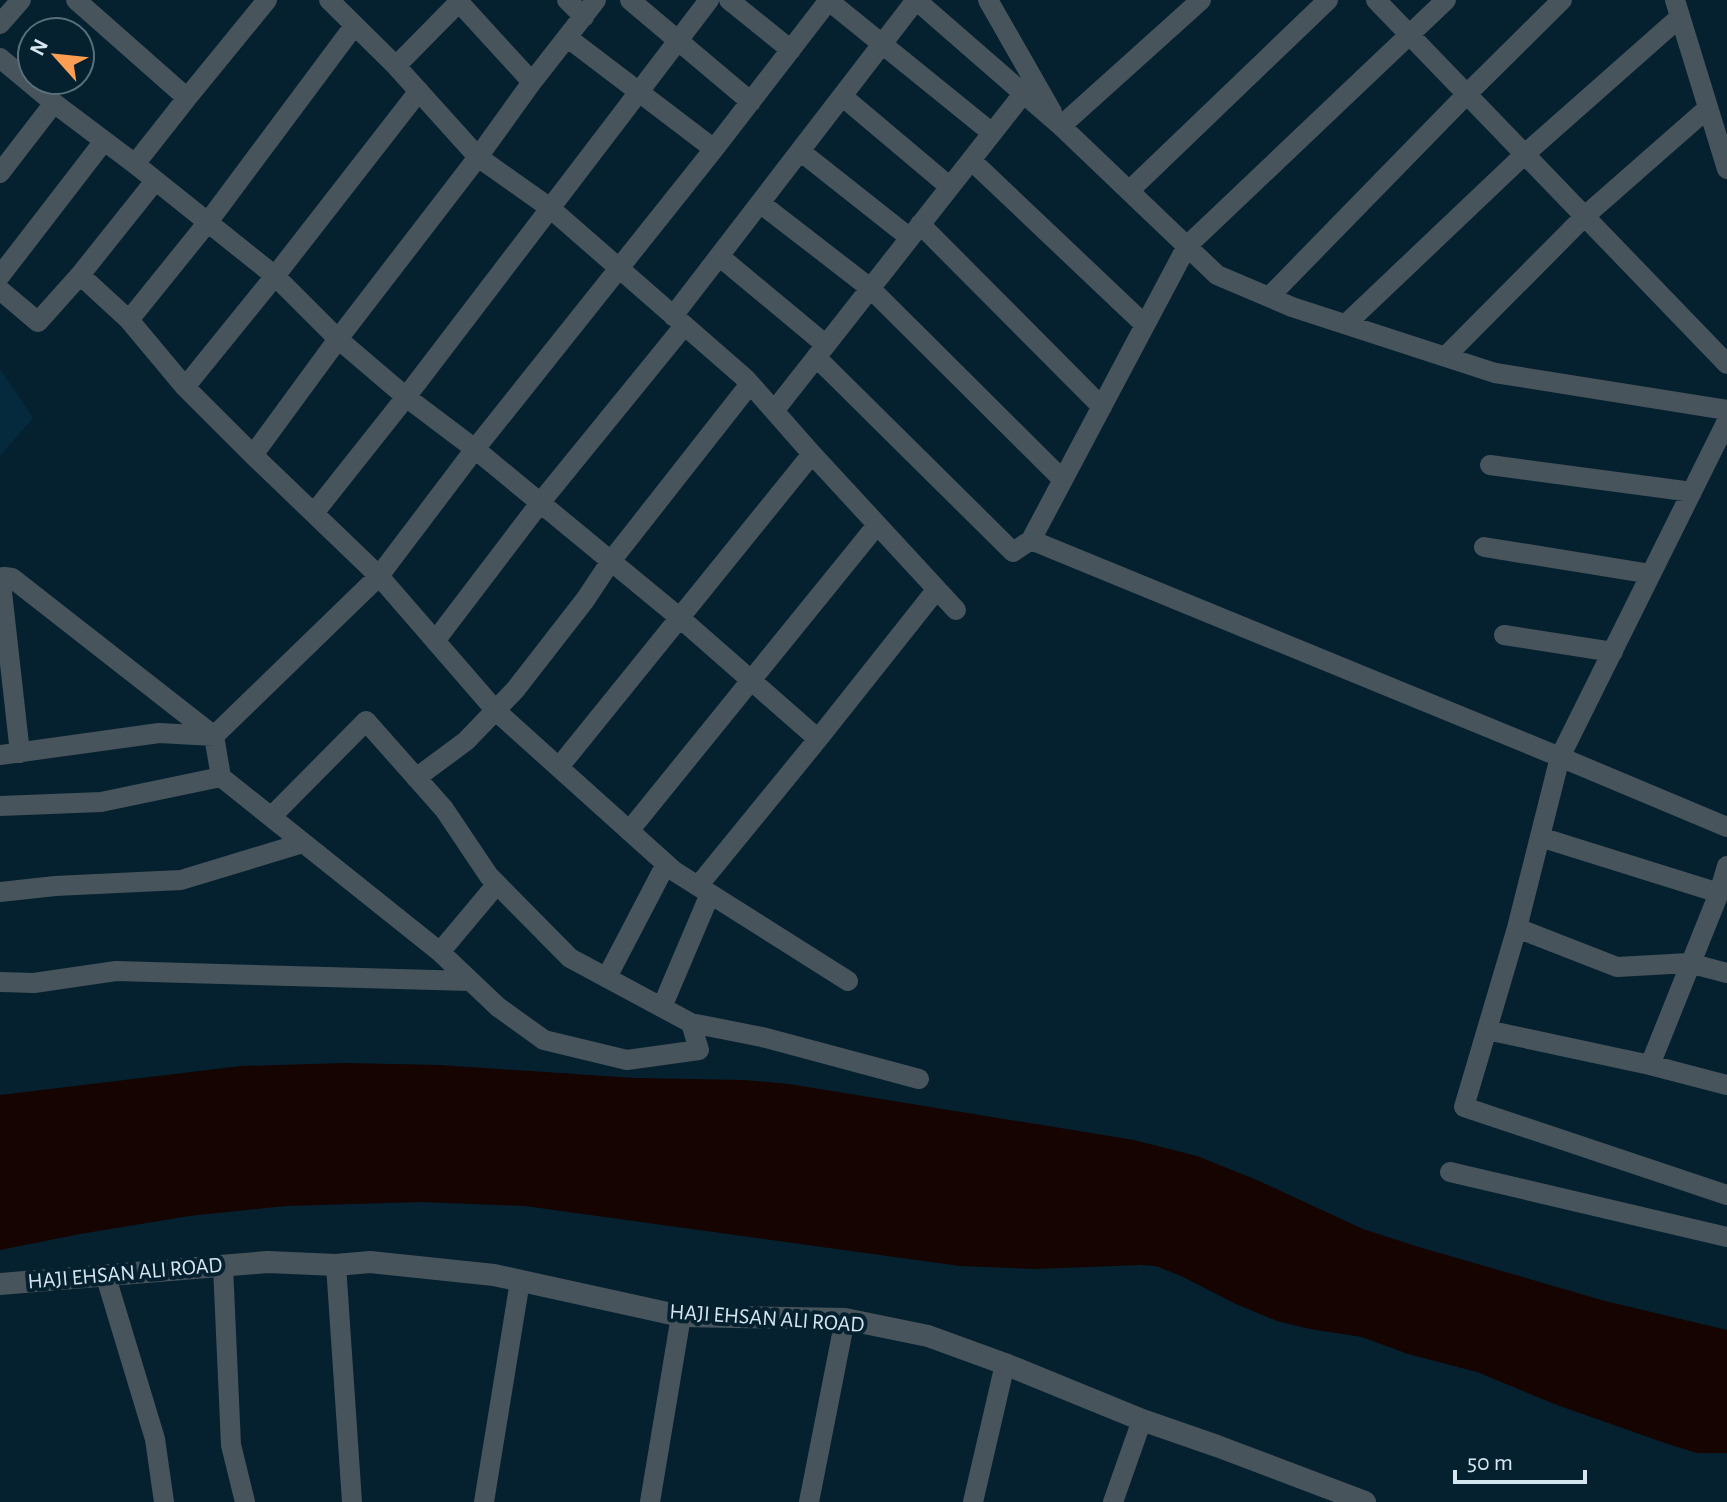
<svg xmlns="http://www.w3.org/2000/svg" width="1727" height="1502" font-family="'Alegreya Sans',sans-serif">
<rect width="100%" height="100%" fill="#05212f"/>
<path fill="#052a3d" d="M0,369L33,418L0,456Z"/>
<path fill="#150400" d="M345,1063L440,1065L635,1078L744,1080L789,1084L1134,1140L1197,1156L1257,1180L1363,1229L1419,1247L1605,1301L1727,1330V1453H1697L1665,1443L1557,1405L1477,1372L1408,1354L1362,1337L1310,1329L1277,1321L1236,1304L1181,1276L1156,1266L1141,1265L1035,1269L960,1266L525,1206L421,1202L286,1206L189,1216L80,1234L0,1250V1095L241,1066Z"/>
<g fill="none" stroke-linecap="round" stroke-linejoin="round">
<path stroke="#48545c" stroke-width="20" d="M76,0L187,98L267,0
M329,0L396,66L478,157L550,208L746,379L812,454L956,610
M457,0L532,82
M567,0L584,17
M630,0L751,102
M729,0L791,50
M916,0L1061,126
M988,0L1052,112
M1201,0L1061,126L1217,275L1292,307L1495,373L1727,410
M1376,0L1727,364
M1446,0L1187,246L1031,540L1560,757L1517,928
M1675,0L1727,169
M829,1L992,133
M0,24L21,0
M568,38L714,149
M0,58L54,103L135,164L275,276L338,339L406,397L475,449L680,618L818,739
M396,66L461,0
M842,96L950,187
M800,151L910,238
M971,160L1145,325
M135,164L187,98
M0,173L54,103
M1129,191L1328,0
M760,203L870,288L1063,480
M920,224L1102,407
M719,256L826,345
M80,275L129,320L185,387L253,455L379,576L496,711L674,871L848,981
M0,276L104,141
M0,290L38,322L80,275L155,181
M1269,297L1467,94L1562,0
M673,316L916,0
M129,320L208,222L354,26
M1346,324L1525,154L1680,17
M1446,356L1585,216L1708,108
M816,357L1013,552L1031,540
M185,387L275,276L419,91
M774,411L1023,94
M1727,421L1560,757L1727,827
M253,455L338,339L478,157L532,82L596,0
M1490,465L1692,492
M314,513L406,397L709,0
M1484,547L1651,574
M1504,635L1613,652
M435,641L540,503L684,326
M20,753L1,583L4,577L12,578L214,736L221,777
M0,755L159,733L214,736L379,576L475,449L714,149L829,0
M559,767L812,454
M416,778L466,741L515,690L585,600L611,561L750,384
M0,806L101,802L221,777L440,952L498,1007L544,1040L627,1060L699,1050L691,1023L570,958L489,876L444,809L366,721L271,817
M629,831L877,525
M1540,837L1719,893
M698,886L818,739L937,589
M0,892L55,886L181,880L303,843
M440,952L497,884
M1727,973L1689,963L1617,967L1517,928L1464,1107L1727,1195
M607,977L666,864
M0,982L34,983L116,971L470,981
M662,1007L710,894
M691,1023L762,1037L919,1079
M1487,1030L1650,1065L1727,1085
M1650,1065L1719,893L1727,866
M1450,1172L1727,1237
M336,1265L352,1502
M223,1266L231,1445L245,1502
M105,1274L155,1439L164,1502
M484,1502L520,1281
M650,1502L681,1316
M809,1502L845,1319
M973,1502L1005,1364
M1113,1502L1142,1420"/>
<path stroke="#48545c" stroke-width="22" d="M0,1284L268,1262L336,1265L370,1262L494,1275L681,1316L845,1319L928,1336L1005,1364L1142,1420L1217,1446L1365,1502"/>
</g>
<g text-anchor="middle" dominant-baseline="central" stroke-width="8" stroke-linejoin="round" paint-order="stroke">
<g font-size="22" fill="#d6e6f0" stroke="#05212f">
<text transform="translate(125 1273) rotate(-5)">HAJI EHSAN ALI ROAD</text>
<text transform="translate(767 1318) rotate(4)">HAJI EHSAN ALI ROAD</text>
</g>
</g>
<g transform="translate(56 56) rotate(297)"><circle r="38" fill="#05212f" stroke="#59707c" stroke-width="2"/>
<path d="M0-6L14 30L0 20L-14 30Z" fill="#fb9e52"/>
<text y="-12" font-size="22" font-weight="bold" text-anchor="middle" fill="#d6e6f0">N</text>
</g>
<path d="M1455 1470v12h130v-12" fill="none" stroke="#d6e6f0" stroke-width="4"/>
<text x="1467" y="1470" font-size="24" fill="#d6e6f0" stroke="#05212f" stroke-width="6" paint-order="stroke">50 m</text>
</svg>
